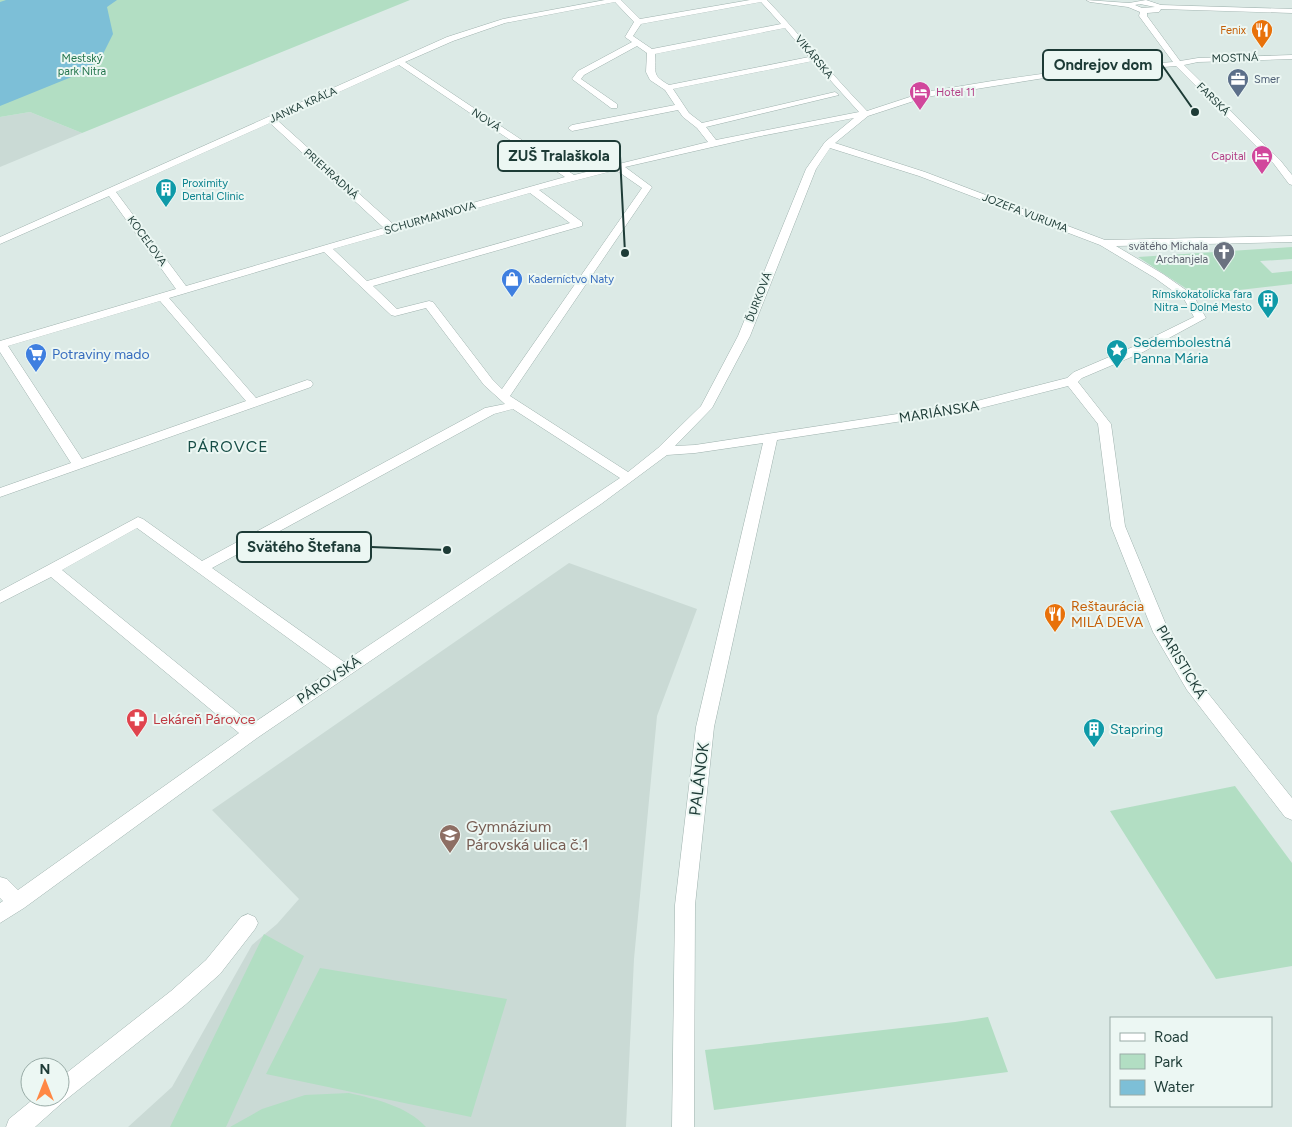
<svg xmlns="http://www.w3.org/2000/svg" width="1292" height="1127" font-family="Figtree,sans-serif">
<rect width="100%" height="100%" fill="#dceae6"/>
<path fill="#cadad5" d="M30,112L82,133L0,167V117Z
M569,563L697,609L657,716L634,959L626,1127H128L172,1087L252,945L277,924L299,899L212,810Z"/>
<path fill="#b2dec3" d="M0,0H410L82,133L30,112L0,117Z
M1292,247V259L1260,261L1272,273L1292,271V284L1196,295L1138,257Z
M1235,786L1292,863V966L1216,979L1110,811Z
M264,934L304,956L226,1127H170Z
M320,968L507,999L471,1117L266,1074Z
M988,1017L1008,1072L714,1110L705,1050L955,1022Z
M349,1093C375,1099 407,1106 426,1127H230L262,1109L305,1095Z"/>
<path fill="#7dbfd7" d="M6,0H117L107,7L113,34L100,60L74,76L0,106V2Z"/>
<g fill="none" stroke-linecap="round" stroke-linejoin="round">
<g stroke="#9fb2ae" stroke-width="1">
<path id="minor" d="M605,0H621L640,19L750,0H767C801,36 831,74 867,111L925,92L992,81L1063,71L1173,62L1139,16L1140,12L1128,7L1090,2L1086,0L1129,3L1146,0L1161,5L1292,9V13L1161,9L1159,12L1147,13V16L1180,61L1198,58L1292,55V59L1198,62L1184,65L1280,160L1292,175V185L1289,184L1274,164L1176,66L1063,75L926,97L868,116L835,143L925,172L1105,240L1292,236V242L1116,246L1163,274L1193,295L1206,318L1143,352L1082,378L1078,382L1111,424L1125,526L1169,632L1199,682L1292,798V820L1285,817L1187,690L1153,632L1111,526L1098,424L1068,386L969,411L777,440L714,727L695,905L694,1127H672L675,905L696,727L763,443L695,453L667,455L601,504L257,738L24,908L0,923V903L3,901L0,898V877L7,879L18,890L239,733L51,577L0,603V591L138,517L143,519L202,561L485,408L505,404L484,385L426,308L395,316L391,315L324,252L169,298L256,398L307,380L311,381L313,384L311,387L0,497V488L71,463L0,352V341L176,289L109,196L0,244V237L447,37L503,19ZM615,2L634,22L625,37L632,42L578,71L572,79L611,108H617V104L581,79L584,75L637,46L647,53L646,72L650,80L665,90L675,105L572,125L568,128L572,131L678,110L683,117L697,128L708,142L574,175L405,62L453,41L505,23ZM761,2L781,24L652,49L633,36L641,24ZM1140,4L1155,7L1142,8L1135,5ZM785,28L809,57L669,85C650,74 657,73 655,54ZM813,61L859,112L716,140L706,127L839,95L835,92L702,123L689,113L673,89ZM399,65L565,177L394,225L277,120ZM854,118L825,142L806,169L738,336L701,406L658,448L628,472L510,396L652,187L625,167L756,137ZM270,123L384,228L186,286L116,192ZM830,148L919,176L1100,245L1155,278L1184,299L1194,317L1135,346L1074,372L1067,378L969,403L695,445L675,446L712,408L750,336L816,169ZM616,170L642,188L502,389L492,379L433,302L429,301L397,309L373,286L582,226V222L539,190ZM530,193L570,223L367,281L333,249ZM160,301L246,401L82,459L8,346ZM513,409L620,478L344,662L212,568L494,414ZM137,528L332,670L252,724L62,570Z
M248,914L255,917L258,923L255,929L220,974L185,1005L63,1102L35,1127H6L9,1119L36,1097H60V1078L171,991L206,960L241,917Z"/>
</g>
<use href="#minor" fill="#fff" fill-rule="evenodd"/>
</g>
<defs>
<g id="restaurant-pin" transform="scale(1.125)"><path d="M0 17L-7.5 6A9.5 9.5 0 1 1 7.5 6Z" fill="#e8710a" stroke="#ecf7f3"/><path d="M-5-6h1v4h1v-4h1v4h1v-4h1v5L-1.5 .5V6h-2V.5L-5-1ZM5-6V6H3V1.5H1.5Q1.5-4 5-6Z" fill="#fff"/></g>
<g id="office-pin" transform="scale(1.125)"><path d="M0 17L-7.5 6A9.5 9.5 0 1 1 7.5 6Z" fill="#5c6f8a" stroke="#ecf7f3"/><path d="M-6-3h4V-5.5h4V-3h4V5H-6ZM-1-4.5V-3h2v-1.5ZM-6 0V1H6V0Z" fill="#fff"/></g>
<g id="hotel-pin" transform="scale(1.125)"><path d="M0 17L-7.5 6A9.5 9.5 0 1 1 7.5 6Z" fill="#d1479c" stroke="#ecf7f3"/><path d="M-6-4.5h1.5V1H6V5H4.5V3h-9V5H-6ZM-4 0a1.8 1.8 0 1 1 3.6 0ZM.5 0V-2.5h3Q6-2.5 6 0Z" fill="#fff"/></g>
<g id="building-pin" transform="scale(1.125)"><path d="M0 17L-7.5 6A9.5 9.5 0 1 1 7.5 6Z" fill="#0f9aa8" stroke="#ecf7f3"/><path d="M-4-6H4V6H1V3H-1V6H-4ZM-2.5-4.3h1.7v1.8h-1.7ZM.8-4.3h1.7v1.8H.8ZM-2.5-1h1.7V.8h-1.7ZM.8-1h1.7V.8H.8Z" fill="#fff"/></g>
<g id="church-pin" transform="scale(1.125)"><path d="M0 17L-7.5 6A9.5 9.5 0 1 1 7.5 6Z" fill="#6b7280" stroke="#ecf7f3"/><path d="M-1.2-6h2.4v3.5h3.3v2.4h-3.3V6h-2.4V-.1h-3.3v-2.4h3.3Z" fill="#fff"/></g>
<g id="shop-pin" transform="scale(1.125)"><path d="M0 17L-7.5 6A9.5 9.5 0 1 1 7.5 6Z" fill="#3f7fe0" stroke="#ecf7f3"/><path d="M-5-2.5h2.3a2.7 3.5 0 0 1 5.4 0H5L5.5 6h-11ZM-1.5-2.5h3a1.5 2.3 0 0 0-3 0Z" fill="#fff"/></g>
<g id="sight-pin" transform="scale(1.125)"><path d="M0 17L-7.5 6A9.5 9.5 0 1 1 7.5 6Z" fill="#0f9aa8" stroke="#ecf7f3"/><path d="M0-6L1.8-2.2L6-1.7L2.9 1.2L3.7 5.4L0 3.3L-3.7 5.4L-2.9 1.2L-6-1.7L-1.8-2.2Z" fill="#fff"/></g>
<g id="supermarket-pin" transform="scale(1.125)"><path d="M0 17L-7.5 6A9.5 9.5 0 1 1 7.5 6Z" fill="#3f7fe0" stroke="#ecf7f3"/><path d="M-6-5.5h2.5l.6 2H6L4.5 2H-2.5L-4.4-4H-6ZM-1.5 3.2a1.3 1.3 0 1 0 .1 0ZM3 3.2a1.3 1.3 0 1 0 .1 0Z" fill="#fff"/></g>
<g id="pharmacy-pin" transform="scale(1.125)"><path d="M0 17L-7.5 6A9.5 9.5 0 1 1 7.5 6Z" fill="#e0444e" stroke="#ecf7f3"/><path d="M-2-6h4v4h4v4h-4v4h-4v-4h-4v-4h4Z" fill="#fff"/></g>
<g id="school-pin" transform="scale(1.125)"><path d="M0 17L-7.5 6A9.5 9.5 0 1 1 7.5 6Z" fill="#8d6e63" stroke="#ecf7f3"/><path d="M0-5L7-2L0 1L-7-2ZM-4 1L0 2.5L4 1V4Q0 6-4 4Z" fill="#fff"/></g>
</defs>
<g fill-rule="evenodd">
<use href="#restaurant-pin" x="1262" y="30"/>
<use href="#office-pin" x="1238" y="79"/>
<use href="#hotel-pin" x="920" y="92"/>
<use href="#hotel-pin" x="1262" y="156"/>
<use href="#building-pin" x="166" y="189"/>
<use href="#church-pin" x="1224" y="252"/>
<use href="#shop-pin" x="512" y="279"/>
<use href="#building-pin" x="1268" y="300"/>
<use href="#sight-pin" x="1117" y="350"/>
<use href="#supermarket-pin" x="36" y="354"/>
<use href="#restaurant-pin" x="1055" y="614"/>
<use href="#pharmacy-pin" x="137" y="719"/>
<use href="#building-pin" x="1094" y="729"/>
<use href="#school-pin" x="450" y="835"/>
</g>
<g text-anchor="middle" dominant-baseline="central" stroke-width="4" stroke-linejoin="round" paint-order="stroke">
<g font-size="11" fill="#c56008" stroke="#ecf7f3" text-anchor="end">
<text x="1246" y="30">Fenix</text>
</g>
<g font-size="11" fill="#1d3b36" stroke="#ecf7f3">
<text transform="translate(814 57) rotate(50)">VIKÁRSKA</text>
<text transform="translate(1235 58) rotate(-2)">MOSTNÁ</text>
<text transform="translate(1213 99) rotate(45)">FARSKÁ</text>
<text transform="translate(303 105) rotate(-24)">JANKA KRÁĽA</text>
<text transform="translate(486 120) rotate(34)">NOVÁ</text>
<text transform="translate(331 174) rotate(42)">PRIEHRADNÁ</text>
<text transform="translate(1025 213) rotate(21)">JOZEFA VURUMA</text>
<text transform="translate(430 218) rotate(-16)">SCHURMANNOVA</text>
<text transform="translate(147 241) rotate(54)">KOCEĽOVA</text>
<text transform="translate(759 297) rotate(-69)">ĎURKOVÁ</text>
</g>
<g font-size="11" fill="#23754c" stroke="#ecf7f3">
<text x="82" y="58">Mestský<tspan x="82" dy="13">park Nitra</tspan></text>
</g>
<g font-size="11" fill="#4e5e75" stroke="#ecf7f3" text-anchor="start">
<text x="1254" y="79">Smer</text>
</g>
<g font-size="11" fill="#b23c85" stroke="#ecf7f3" text-anchor="start">
<text x="936" y="92">Hotel 11</text>
<text x="1246" y="156" text-anchor="end">Capital</text>
</g>
<g font-size="11" fill="#0d838f" stroke="#ecf7f3" text-anchor="start">
<text x="182" y="183">Proximity<tspan x="182" dy="13">Dental Clinic</tspan></text>
<text x="1252" y="294" text-anchor="end">Rímskokatolícka fara<tspan x="1252" dy="13">Nitra – Dolné Mesto</tspan></text>
</g>
<g font-size="11" fill="#5b616d" stroke="#ecf7f3" text-anchor="end">
<text x="1208" y="246">svätého Michala<tspan x="1208" dy="13">Archanjela</tspan></text>
</g>
<g font-size="11" fill="#366cbe" stroke="#ecf7f3" text-anchor="start">
<text x="528" y="279">Kaderníctvo Naty</text>
</g>
<g font-size="14" fill="#0d838f" stroke="#ecf7f3" text-anchor="start">
<text x="1133" y="342">Sedembolestná<tspan x="1133" dy="16">Panna Mária</tspan></text>
<text x="1110" y="729">Stapring</text>
</g>
<g font-size="14" fill="#366cbe" stroke="#ecf7f3" text-anchor="start">
<text x="52" y="354">Potraviny mado</text>
</g>
<g font-size="14" fill="#1d3b36" stroke="#ecf7f3">
<text transform="translate(939 412) rotate(-9)">MARIÁNSKA</text>
<text transform="translate(1181 662) rotate(59)">PIARISTICKÁ</text>
<text transform="translate(329 680) rotate(-34)">PÁROVSKÁ</text>
</g>
<g font-size="14" fill="#c56008" stroke="#ecf7f3" text-anchor="start">
<text x="1071" y="606">Reštaurácia<tspan x="1071" dy="16">MILÁ DEVA</tspan></text>
</g>
<g font-size="14" fill="#be3a42" stroke="#ecf7f3" text-anchor="start">
<text x="153" y="719">Lekáreň Párovce</text>
</g>
<g font-size="16" letter-spacing="1" fill="#174e47" stroke="#ecf7f3">
<text x="228" y="446">PÁROVCE</text>
</g>
<g font-size="16" fill="#1d3b36" stroke="#ecf7f3">
<text transform="translate(699 779) rotate(-83)">PALÁNOK</text>
</g>
<g font-size="16" fill="#785e54" stroke="#ecf7f3" text-anchor="start">
<text x="466" y="826">Gymnázium<tspan x="466" dy="18">Párovská ulica č.1</tspan></text>
</g>
</g>
<path fill="none" stroke="#1d3b36" stroke-width="2" d="M1195 112L1162 65M625 253L620 156M447 550L371 547"/>
<g fill="#1d3b36" stroke="#ecf7f3" stroke-width="2">
<circle cx="1195" cy="112" r="5"/>
<circle cx="625" cy="253" r="5"/>
<circle cx="447" cy="550" r="5"/>
</g>
<g fill="#ecf7f3" stroke="#1d3b36" stroke-width="2">
<rect x="1043" y="50" width="119" height="30" rx="5"/>
<rect x="498" y="141" width="122" height="30" rx="5"/>
<rect x="237" y="532" width="134" height="30" rx="5"/>
</g>
<g font-size="15" text-anchor="middle" font-weight="bold" fill="#1d3b36">
<text x="1103" y="70">Ondrejov dom</text>
<text x="559" y="161">ZUŠ Tralaškola</text>
<text x="304" y="552">Svätého Štefana</text>
</g>
<rect x="1110" y="1017" width="162" height="90" fill="#ecf7f3" stroke="#99aca7"/>
<rect x="1120" y="1033" width="25" height="8" fill="#ffffff" stroke="#99aca7"/>
<text x="1154" y="1042" font-size="15" fill="#1d3b36">Road</text>
<rect x="1120" y="1054" width="25" height="15" fill="#b2dec3" stroke="#99aca7"/>
<text x="1154" y="1067" font-size="15" fill="#1d3b36">Park</text>
<rect x="1120" y="1080" width="25" height="15" fill="#7dbfd7" stroke="#99aca7"/>
<text x="1154" y="1092" font-size="15" fill="#1d3b36">Water</text>
<g transform="translate(45 1082)"><circle r="24" fill="#ecf7f3" stroke="#99aca7"/>
<path d="M0-4L9 19L0 12L-9 19Z" fill="#ff8845"/>
<text y="-8" font-size="14" font-weight="bold" text-anchor="middle" fill="#1d3b36">N</text>
</g>
</svg>
